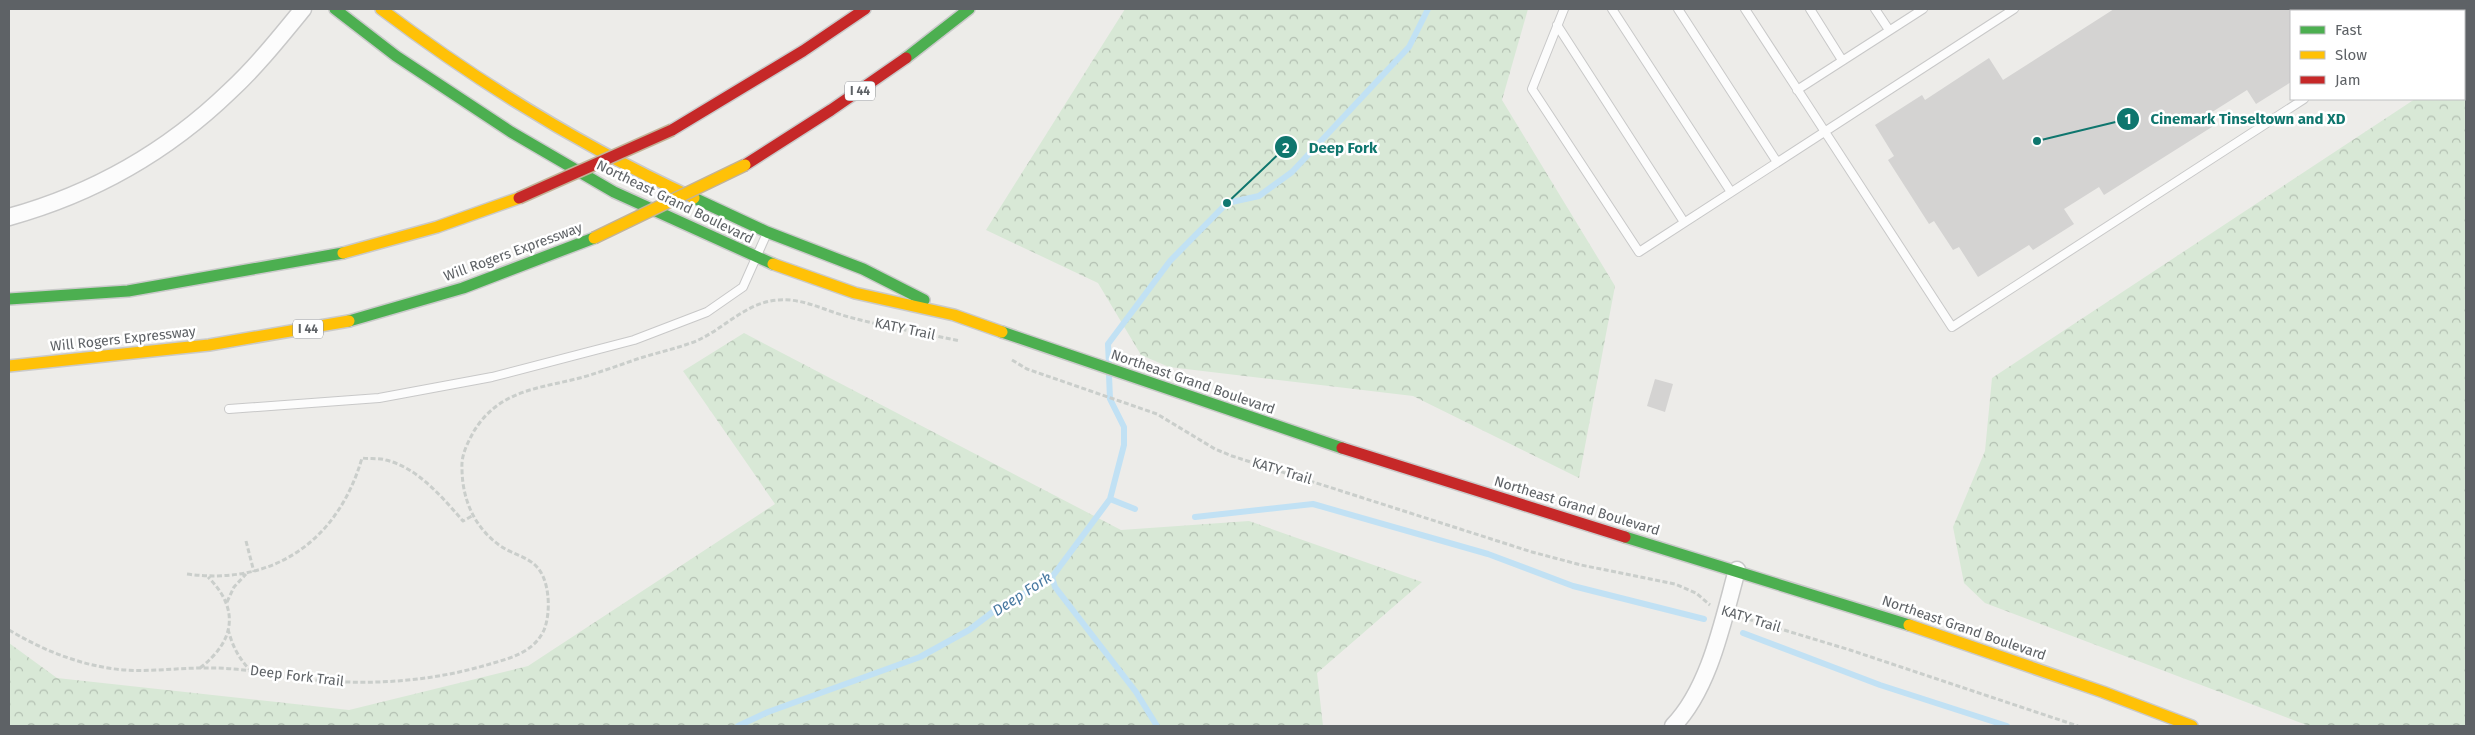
<svg xmlns="http://www.w3.org/2000/svg" width="2475" height="735" font-family="'Fira Sans',sans-serif">
<defs>
<pattern id="forest-crowns" width="20" height="18" patternUnits="userSpaceOnUse" patternTransform="scale(1.25)"><rect width="20" height="18" fill="#d8e8d6"/><path d="M2 6a3 3 0 1 1 6 0M12 15a3 3 0 1 1 6 0" fill="none" stroke="#b2bfb1"/></pattern>
</defs>
<rect width="100%" height="100%" fill="#edece9"/>
<path fill="url(#forest-crowns)" d="M1125,9H1528L1502,100L1615,286L1579,478L1413,396L1169,367L1141,355L1098,283L986,230Z
M2466,65V726H2309L1985,603L1964,583L1953,527L1985,451L1992,378L2415,99H2464V67Z
M744,333L1121,530L1249,521L1422,582L1317,673L1323,726H9V643L57,678L349,710L528,666L775,504L683,371Z"/>
<g fill="none" stroke-linecap="round" stroke-linejoin="round">
<path stroke="#c1e1f4" stroke-width="6" d="M1109,365L1108,344L1170,261L1227,203L1259,196L1292,172L1409,47L1428,9
M1110,499L1135,509
M1195,517L1313,504L1488,554L1573,586L1704,619
M1052,577L1055,587L1136,692L1157,726
M1743,633L1880,685L2007,726
M738,726L768,712L920,657L969,630L994,611L1052,577L1110,499L1124,445V427L1110,399L1109,375"/>
</g>
<path fill="#d4d3d2" d="M2114,9H2291V82L2256,104L2247,90L2209,114L2215,125L2104,195L2099,187L2064,209L2074,224L2033,250L2029,245L1978,277L1959,247L1953,250L1934,221L1929,224L1888,160L1894,156L1875,125L1922,95L1925,100L1989,58L2003,80Z
M1655,379L1673,384L1665,412L1647,406Z"/>
<g fill="none" stroke-linecap="round" stroke-linejoin="round">
<g stroke="#c8c8c8" stroke-width="10">
<path id="lane" d="M1564,9L1532,89L1639,252L2014,9
M1612,9L1731,192
M1678,9L1777,162
M1745,9L1952,327L2304,99
M1810,9L1842,60
M1875,9L1889,30
M2374,9L2375,11
M1557,25L1684,222
M1797,90L1923,9
M229,409L379,398L492,377L634,340L707,312L743,287L767,233"/>
</g>
<g stroke="#c8c8c8" stroke-width="19">
<path id="street" d="M9,217C92,194 168,151 230,91C257,66 280,37 303,9
M1673,726C1710,688 1723,620 1737,570"/>
</g>
<g stroke="#cacaca" stroke-width="14">
<path id="fast" d="M335,9L396,56L511,132L614,192L773,264
M906,58L969,9
M694,198L767,232L863,269L924,300
M9,299L128,291L343,253
M349,321L463,288L594,238
M1002,332L1342,448
M1625,537L1909,625"/>
</g>
<g stroke="#cacaca" stroke-width="14">
<path id="slow" d="M381,9C479,83 583,147 694,198
M343,253L437,227L519,198
M773,264L855,293L954,315L1002,332
M9,366L209,345L349,321
M1909,625L2103,692L2192,726"/>
</g>
<g stroke="#cacaca" stroke-width="14">
<path id="jam" d="M672,130L803,51L865,9
M745,165L831,110L906,58
M1342,448L1625,537"/>
</g>
<path stroke="#cacecb" stroke-width="3" stroke-dasharray="5 2.5" stroke-linecap="butt" d="M1012,360L1027,369L1157,414L1215,449L1232,456L1532,552L1581,565L1675,584L1696,593L1710,605
M246,541L254,572
M187,574C273,586 338,541 362,458C370,459 379,458 386,460C418,468 442,497 463,521L472,516
M227,602L234,587L246,574
M1741,617L1850,650L2078,726
M228,629C232,645 238,657 249,669
M9,630C39,648 72,662 108,668C143,674 178,667 214,668C245,668 275,676 306,679C367,686 430,682 490,664C511,658 534,652 544,630C551,613 550,581 537,567C528,557 513,554 502,547C475,529 462,500 462,468C461,455 468,442 474,431C502,386 545,389 590,375C606,370 623,364 640,358C657,353 674,349 691,343C722,332 744,302 779,300C803,298 826,311 849,317C885,327 923,333 960,341
M200,668C235,641 240,609 208,577"/>
<use href="#lane" stroke="#fcfcfc" stroke-width="8"/>
<use href="#street" stroke="#fcfcfc" stroke-width="16"/>
<use href="#fast" stroke="#4caf50" stroke-width="11"/>
<use href="#slow" stroke="#ffc107" stroke-width="11"/>
<use href="#jam" stroke="#c62828" stroke-width="11"/>
<g stroke="#c2b399" stroke-width="14" stroke-linecap="butt">
<path id="slow-bridge" d="M594,238L745,165"/>
</g>
<g stroke="#c2b399" stroke-width="14" stroke-linecap="butt">
<path id="jam-bridge" d="M519,198L672,130"/>
</g>
<use href="#slow-bridge" stroke="#ffc107" stroke-width="11"/>
<use href="#jam-bridge" stroke="#c62828" stroke-width="11"/>
</g>
<g text-anchor="middle" dominant-baseline="central" stroke-width="5" stroke-linejoin="round" paint-order="stroke">
<g fill="#fff" stroke="#8e9194" stroke-width="1">
<rect x="845" y="81.5" width="30" height="19" rx="4"/>
<rect x="293" y="319.5" width="30" height="19" rx="4"/>
</g>
<g font-size="12" font-weight="bold" fill="#5e6266">
<text x="860" y="91">I 44</text>
<text x="308" y="329">I 44</text>
</g>
<g font-size="14" fill="#5e6266" stroke="#fff">
<text transform="translate(675 202) rotate(26)">Northeast Grand Boulevard</text>
<text transform="translate(513 252) rotate(-20)">Will Rogers Expressway</text>
<text transform="translate(905 329) rotate(12)">KATY Trail</text>
<text transform="translate(123 339) rotate(-6)">Will Rogers Expressway</text>
<text transform="translate(1193 382) rotate(19)">Northeast Grand Boulevard</text>
<text transform="translate(1282 471) rotate(17)">KATY Trail</text>
<text transform="translate(1577 506) rotate(17)">Northeast Grand Boulevard</text>
<text transform="translate(1751 619) rotate(17)">KATY Trail</text>
<text transform="translate(1964 628) rotate(19)">Northeast Grand Boulevard</text>
<text transform="translate(297 676) rotate(7)">Deep Fork Trail</text>
</g>
<g font-size="15" font-style="italic" fill="#4879a1" stroke="#fff">
<text transform="translate(1022 594) rotate(-33)">Deep Fork</text>
</g>
</g>
<path fill="none" stroke="#0f766e" stroke-width="2" d="M2037 141L2128 119M1227 203L1286 147"/>
<g fill="#0f766e" stroke="#fff" stroke-width="2">
<circle cx="2037" cy="141" r="5"/>
<circle cx="1227" cy="203" r="5"/>
<circle cx="2128" cy="119" r="12"/>
<circle cx="1286" cy="147" r="12"/>
</g>
<g font-size="15" text-anchor="middle" font-weight="bold" fill="#fff">
<text x="2128" y="124">1</text>
<text x="1286" y="153">2</text>
</g>
<g font-size="15" text-anchor="middle" font-weight="bold" fill="#0f766e" stroke="#fff" stroke-width="5" stroke-linejoin="round" paint-order="stroke">
<text x="2248" y="124">Cinemark Tinseltown and XD</text>
<text x="1343" y="153">Deep Fork</text>
</g>
<rect width="2475" height="735" fill="none" stroke="#5e6266" stroke-width="20"/>
<rect x="2290" y="10" width="175" height="90" fill="#ffffff" stroke="#bfc0c2"/>
<rect x="2300" y="26" width="25" height="8" fill="#4caf50" stroke="#bfc0c2"/>
<text x="2335" y="35" font-size="15" fill="#5e6266">Fast</text>
<rect x="2300" y="51" width="25" height="8" fill="#ffc107" stroke="#bfc0c2"/>
<text x="2335" y="60" font-size="15" fill="#5e6266">Slow</text>
<rect x="2300" y="76" width="25" height="8" fill="#c62828" stroke="#bfc0c2"/>
<text x="2335" y="85" font-size="15" fill="#5e6266">Jam</text>
</svg>
